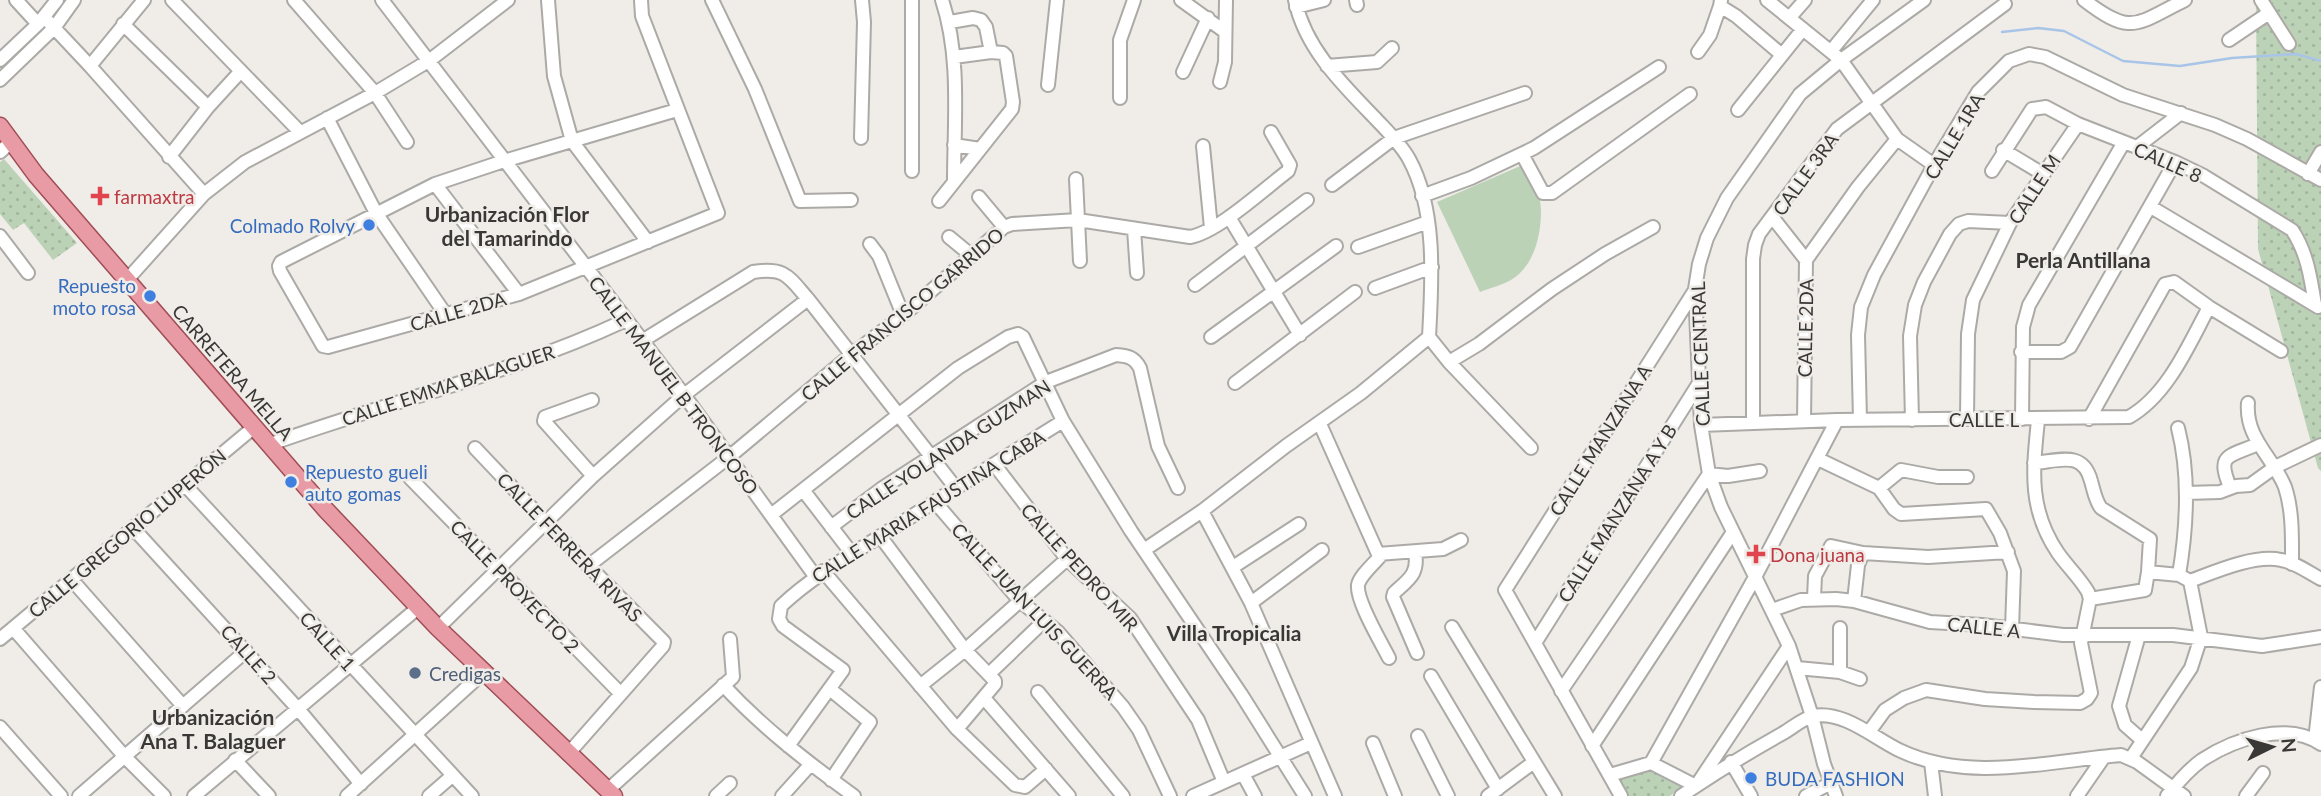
<svg xmlns="http://www.w3.org/2000/svg" width="2321" height="796" font-family="Lato,sans-serif">
<defs>
<pattern id="grass-dots" width="8" height="8" patternUnits="userSpaceOnUse" patternTransform="scale(1.75)"><rect width="8" height="8" fill="#bcd2b7"/><path d="M2 2h.1M6 6h.1" fill="none" stroke="#a2b59e" stroke-width="1.8" stroke-linecap="round"/></pattern>
</defs>
<rect width="100%" height="100%" fill="#f0ede9"/>
<path fill="url(#grass-dots)" d="M2256,0H2321V471L2318,468L2258,249Z
M4,159L77,243L53,260L24,223L13,230L0,214V162Z
M1652,767L1683,787L1670,796H1627L1616,778Z"/>
<path fill="#bcd2b7" d="M1527,163C1533,178 1541,195 1541,211C1541,236 1534,266 1511,280C1502,285 1490,288 1480,292L1437,202Z"/>
<g fill="none" stroke-linecap="round" stroke-linejoin="round">
<path stroke="#a8c4e7" stroke-width="2.5" d="M2002,32L2038,28L2064,31L2123,61L2180,66L2232,58L2296,54L2321,61"/>
<g stroke="#acaaa6" stroke-width="16">
<path id="minor" d="M16,0L38,24
M172,0L300,132
M294,0L375,93L407,142
M382,0L684,395L815,576
M548,0L554,76L572,141L648,242
M641,0L642,16L718,213L519,294L328,347L323,346L280,271L279,266L281,262L435,184L504,161L677,110
M712,0L755,89L800,201L851,200
M912,0V171
M942,0C961,57 954,122 954,182
M1181,0L1224,31
M1295,0C1305,48 1342,84 1375,118C1387,131 1400,143 1409,159C1437,210 1432,281 1429,337L1449,362L1479,344L1552,289L1605,254L1653,227
M1356,0L1357,5
M1721,0L1720,6L1736,16L1782,55
M1767,0L1841,60L1897,139L1934,165
M2084,0C2132,37 2136,24 2185,0
M2261,0L2289,44
M1296,7L1324,0
M44,17L90,66L204,194
M1790,17L1805,0
M950,22L973,18L981,20L986,27L991,52
M123,24L208,107
M2229,40L2269,13
M1831,51L1873,0
M1698,52L1710,35L1720,6
M0,60L38,24L57,0
M90,66L144,0
M1327,66L1377,62L1392,48
M1183,72L1208,18
M0,80L54,28L74,0
M1220,82L1225,62L1226,0
M1048,85L1057,0
M1120,98V40L1134,0
M1738,110L1803,29
M327,118L376,213L446,315
M861,138L864,22L862,0
M954,145L980,149
M1203,146L1211,228
M2137,147L2181,113
M2003,150L2043,174
M0,152L12,141
M1522,154L1543,193H1552L1690,94
M169,157L208,107L241,71
M1992,171L2032,109L2046,107L2078,124L2175,162L2204,176L2292,230C2307,252 2311,279 2315,305
M2308,174L2321,152
M1076,179L1080,261
M435,184L519,294
M1332,185L1394,138L1525,93
M1422,196L1471,178L1534,148L1659,67
M979,197L1004,227
M939,201L1012,109L1013,102L1006,56L1003,53L991,52L954,57
M2151,207L2318,307
M1229,217L1300,335
M1773,218L1806,260
M1134,229L1137,273
M0,236L28,273
M949,237L972,256
M870,244L879,256L903,315
M1358,247L1428,222
M126,281L204,194L245,162L375,93L430,60L508,0
M1195,285L1307,200
M1375,288L1432,267
M1211,337L1336,246
M642,341L753,272C785,267 788,276 808,299L955,487
M2021,352H2061L2070,347L2175,162
M1449,362L1531,448
M1235,383L1355,292
M592,400L545,417L544,421L593,476
M2248,403C2245,438 2273,457 2285,487C2293,511 2292,539 2292,564
M1967,419L1968,334L1973,300L2010,223L2078,124
M2022,419L2023,327L2029,305L2124,142
M2089,419L2165,284L2174,282L2209,307L2281,351
M1860,420L1858,335L1861,307L1874,275L1934,165L1978,92L2009,61L2029,54L2045,57L2123,95L2215,125L2247,139L2321,180
M1912,420L1910,336L1915,305L1924,282L1950,234L1959,224L1968,221L2010,223
M1804,421L1806,260L1858,187L1897,139
M1753,422V259L1755,245L1759,234L1837,129L2005,4
M1320,424L1378,554L1443,549L1461,540
M1701,425L1837,420L2129,417C2168,395 2189,344 2209,307
M2178,428C2190,475 2187,527 2179,575
M268,445C387,402 511,374 626,320
M475,448L547,524L664,642L663,646L568,754
M1818,459L1879,488L1894,509L1901,514L1986,509L2000,533L2014,571L2012,629
M2034,463C2059,461 2083,450 2091,481C2094,491 2095,500 2101,508L2150,539L2148,572
M994,464L1067,559L1130,618L1198,720L1224,782
M410,478L621,694
M185,485L472,796
M2230,487C2216,453 2229,457 2258,444
M1879,488L1901,470L1938,477H1967
M803,490L853,555
M2186,493L2220,492L2236,486L2250,485L2275,467L2321,445
M935,502L1020,601L1058,632L1123,707L1139,730L1170,796
M1202,511L1251,603L1335,796
M771,515L958,368L1008,337L1018,334L1023,337L1063,421L1131,531L1241,694L1305,796
M831,527L881,489L1046,382L1116,355C1128,356 1134,357 1140,368L1158,446L1178,488
M133,528L299,710L361,784
M880,536L965,650L995,681V684L957,729
M1144,550L1202,511L1286,446L1361,393L1429,337
M1415,552C1419,574 1409,579 1394,593L1393,597L1417,653
M1382,554C1376,562 1360,575 1358,585C1356,601 1381,642 1389,658
M588,566L729,457L851,355L907,312L1004,227L1012,224L1078,220L1190,237C1218,232 1264,189 1288,171L1290,165L1271,132
M1233,567L1299,524
M823,571L957,729L1015,785L1025,787L1046,769
M72,580L183,706
M1814,598L1815,576L1831,546L1863,553L1928,557L2008,552
M2090,599L2145,590L2148,572L2179,575L2190,581C2214,572 2255,554 2281,560C2295,562 2309,573 2321,579
M1854,601L1858,565L1863,553
M1251,603L1322,550
M1772,610L1801,600L1836,599L1854,601L1930,622L1982,625L2063,635H2173L2262,646L2321,637
M1452,627L1555,796
M13,628L125,757L164,796
M438,628L593,476L684,395L808,299
M2139,635L2119,706L2125,725L2142,740
M0,639L253,428
M1535,643L1699,383
M1797,668L1840,672L1860,679
M1840,672V628
M989,674L1044,621
M1431,676L1498,789
M723,685C762,727 807,762 854,796
M920,686L965,650L1067,559
M831,690L870,722L831,780
M1561,691L1709,474L1728,476L1760,471
M1038,692L1123,796
M984,698L1069,796
M0,727L61,796
M1869,732L1885,710L1904,698L1926,690L1985,699L2034,702L2080,703L2087,699L2091,693L2081,643L2090,599L2088,592C2080,578 2067,566 2058,553C2028,509 2033,470 2038,420
M1418,736L1448,796
M2315,740L2321,687
M1373,743L1395,796
M788,746L843,670L783,626L779,619L781,606C815,574 856,552 895,527C951,491 1007,456 1063,421
M1592,746L1733,532
M2131,758L2191,668L2201,637L2190,581
M235,760L269,796
M1731,762L1751,796
M1931,762L1935,796
M1651,763L1754,579L1837,420
M1243,774L1255,796
M1610,775L1651,763L1696,786L1789,646
M608,790L733,677L730,639
M79,796L246,651
M194,796L419,607
M347,796L484,672
M429,796L452,776
M716,796L730,783
M782,796L810,765
M1193,796L1311,743
M1488,796L1534,762
M1621,796L1505,590L1695,290
M1681,796C1715,773 1749,752 1785,732C1793,727 1804,718 1813,716C1844,710 1875,739 1901,751C1970,783 2048,761 2121,755L2137,762L2184,796
M1806,796L1831,783
M1836,796L1824,764L1812,716L1789,646L1721,507L1709,474L1701,425L1695,289L1699,264L1707,238L1727,198L1800,94L1841,60L1924,0
M2077,796L2104,757
M2167,796C2177,783 2188,770 2202,760C2234,739 2287,721 2321,744
M2246,796L2263,773"/>
</g>
<g stroke="#a04d56" stroke-width="19">
<path id="major" d="M0,126L36,175L326,510L438,628L614,796"/>
</g>
<use href="#minor" stroke="#fff" stroke-width="12"/>
<use href="#major" stroke="#e89ba4" stroke-width="16"/>
</g>
<g fill="#e0444e" stroke="#f0ede9" stroke-width="2.5">
<path d="M96.5 185.5h7v7h7v7h-7v7h-7v-7h-7v-7h7z"/>
<path d="M1752.5 543.5h7v7h7v7h-7v7h-7v-7h-7v-7h7z"/>
</g>
<g fill="#3f7fe0" stroke="#f0ede9" stroke-width="2.5">
<circle cx="369" cy="225" r="7"/>
<circle cx="150" cy="296" r="7"/>
<circle cx="291" cy="482" r="7"/>
<circle cx="1751" cy="778" r="7"/>
</g>
<circle fill="#5c6f8a" stroke="#f0ede9" stroke-width="2.5" cx="415" cy="673" r="7"/>
<g text-anchor="middle" dominant-baseline="central" stroke-width="5" stroke-linejoin="round" paint-order="stroke">
<g font-size="19" fill="#393836" stroke="#f0ede9">
<text transform="translate(1954 136) rotate(-59)">CALLE 1RA</text>
<text transform="translate(2168 162) rotate(24)">CALLE 8</text>
<text transform="translate(1805 174) rotate(-54)">CALLE 3RA</text>
<text transform="translate(2034 189) rotate(-57)">CALLE M</text>
<text transform="translate(458 311) rotate(-16)">CALLE 2DA</text>
<text transform="translate(902 314) rotate(-40)">CALLE FRANCISCO GARRIDO</text>
<text transform="translate(1805 328) rotate(-89)">CALLE 2DA</text>
<text transform="translate(1700 354) rotate(-92)">CALLE CENTRAL</text>
<text transform="translate(233 372) rotate(49)">CARRETERA MELLA</text>
<text transform="translate(448 385) rotate(-18)">CALLE EMMA BALAGUER</text>
<text transform="translate(674 385) rotate(53)">CALLE MANUEL B TRONCOSO</text>
<text x="1984" y="419">CALLE L</text>
<text transform="translate(1600 440) rotate(-58)">CALLE MANZANA A</text>
<text transform="translate(948 449) rotate(-33)">CALLE YOLANDA GUZMAN</text>
<text transform="translate(928 506) rotate(-32)">CALLE MARIA FAUSTINA CABA</text>
<text transform="translate(1617 513) rotate(-58)">CALLE MANZANA A Y B</text>
<text transform="translate(127 533) rotate(-40)">CALLE GREGORIO LUPERÓN</text>
<text transform="translate(570 547) rotate(46)">CALLE FERRERA RIVAS</text>
<text transform="translate(1080 567) rotate(48)">CALLE PEDRO MIR</text>
<text transform="translate(515 586) rotate(46)">CALLE PROYECTO 2</text>
<text transform="translate(1035 611) rotate(47)">CALLE JUAN LUIS GUERRA</text>
<text transform="translate(1984 627) rotate(6)">CALLE A</text>
<text transform="translate(328 641) rotate(48)">CALLE 1</text>
<text transform="translate(249 654) rotate(48)">CALLE 2</text>
</g>
<g font-size="19" fill="#be3a42" stroke="#f0ede9" text-anchor="start">
<text x="114" y="196">farmaxtra</text>
<text x="1770" y="554">Dona juana</text>
</g>
<g font-size="19" fill="#366cbe" stroke="#f0ede9" text-anchor="end">
<text x="355" y="225">Colmado Rolvy</text>
<text x="136" y="285">Repuesto<tspan x="136" dy="22">moto rosa</tspan></text>
<text x="305" y="471" text-anchor="start">Repuesto gueli<tspan x="305" dy="22">auto gomas</tspan></text>
<text x="1765" y="778" text-anchor="start">BUDA FASHION</text>
</g>
<g font-size="19" fill="#4e5e75" stroke="#f0ede9" text-anchor="start">
<text x="429" y="673">Credigas</text>
</g>
<g font-size="21" font-weight="bold" fill="#393836" stroke="#f0ede9">
<text x="507" y="213">Urbanización Flor<tspan x="507" dy="24">del Tamarindo</tspan></text>
<text x="2083" y="259">Perla Antillana</text>
<text x="1234" y="632">Villa Tropicalia</text>
<text x="213" y="716">Urbanización<tspan x="213" dy="24">Ana T. Balaguer</tspan></text>
</g>
</g>
<g transform="translate(2272 747) rotate(85)" stroke="#f0ede9" stroke-width="5" paint-order="stroke">
<path d="M0-5L12 26L0 18L-12 26Z" fill="#393836"/>
<text y="-10" font-size="19" font-weight="bold" text-anchor="middle" fill="#393836">N</text>
</g>
</svg>
